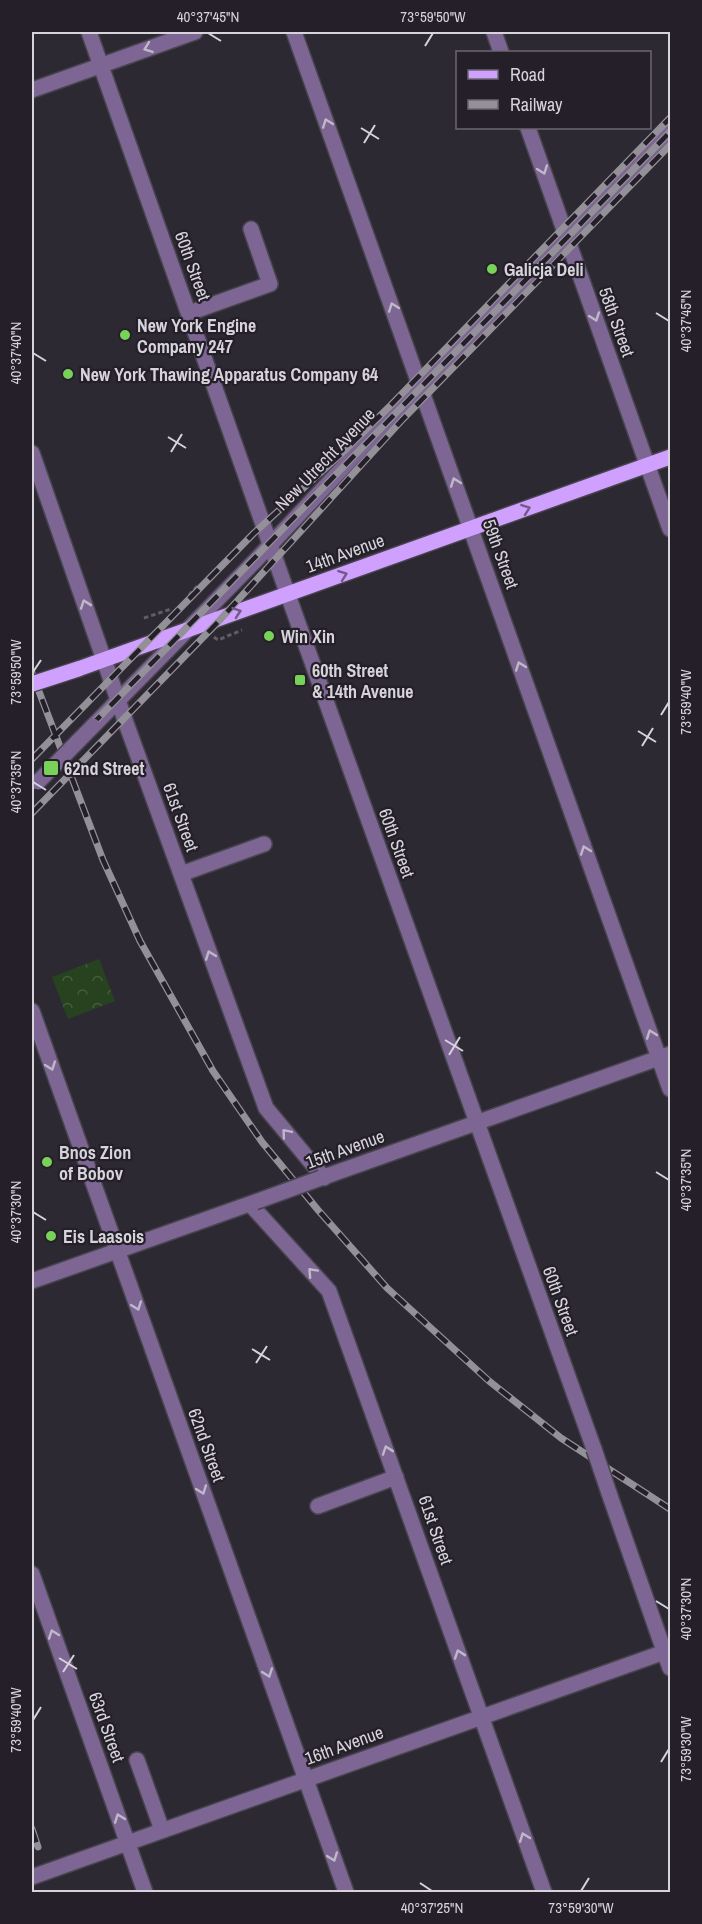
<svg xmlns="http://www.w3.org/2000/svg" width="702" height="1924" font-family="'Archivo Narrow',sans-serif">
<defs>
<pattern id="forest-crowns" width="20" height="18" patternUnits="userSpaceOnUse" patternTransform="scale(1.5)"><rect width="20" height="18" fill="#27421e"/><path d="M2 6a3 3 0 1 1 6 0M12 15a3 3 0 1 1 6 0" fill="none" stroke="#465c3e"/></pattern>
</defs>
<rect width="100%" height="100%" fill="#2d2933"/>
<path fill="url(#forest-crowns)" d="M99,959L115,1001L68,1019L52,977Z"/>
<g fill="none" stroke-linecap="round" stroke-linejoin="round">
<g stroke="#48444e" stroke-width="18">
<path id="minor" d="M89,32L288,595L594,1449
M294,32L670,1089
M494,32L501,52
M32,90L195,32
M528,128L670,529
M189,313L270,284L251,229
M32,453L126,723L266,1108L324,1178
M93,726L255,561L420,386L670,129
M181,874L264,844
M32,1011L346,1892
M321,1178L670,1054
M250,1204L329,1291L544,1892
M32,1281L255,1202
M609,1493L670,1668
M318,1506L396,1477
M32,1574L145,1892
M137,1760L162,1830
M32,1877L670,1650"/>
</g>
<g stroke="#48444e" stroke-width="18">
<path id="major" d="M78,669L670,457"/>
</g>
<path stroke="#615d66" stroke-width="3" stroke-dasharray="4.5 3" stroke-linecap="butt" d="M189,595L198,585
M144,618L171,609
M214,637L218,640L242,630"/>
<use href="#minor" stroke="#7d6693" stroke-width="15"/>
<use href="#major" stroke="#cfa0fd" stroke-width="15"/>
<g stroke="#939098" stroke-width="7">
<path id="rail" d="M32,673L103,860L140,941L213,1071L262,1142L318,1210L387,1288L489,1381L561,1438L670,1509
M32,759L254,533L341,454L391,405L670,118
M32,786L670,132
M32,813L218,622L403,419L670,145
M32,1829L38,1847"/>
</g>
<use href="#rail" stroke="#241f29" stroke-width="4.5" stroke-dasharray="14" stroke-linecap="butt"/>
<g stroke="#48444e" stroke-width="18" stroke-linecap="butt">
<path id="minor-bridge" d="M38,782L93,726
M255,1202L321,1178
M594,1449L609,1493"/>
</g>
<g stroke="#48444e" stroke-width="18" stroke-linecap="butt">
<path id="major-bridge" d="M32,684L78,669"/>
</g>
<use href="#minor-bridge" stroke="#7d6693" stroke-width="15"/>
<use href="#major-bridge" stroke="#cfa0fd" stroke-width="15"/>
</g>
<defs><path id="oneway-chevron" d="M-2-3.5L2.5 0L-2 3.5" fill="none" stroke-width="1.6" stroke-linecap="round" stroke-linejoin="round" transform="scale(1.5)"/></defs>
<g stroke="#c0b8c8">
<use href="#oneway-chevron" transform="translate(148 48) rotate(160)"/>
<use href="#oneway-chevron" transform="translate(327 123) rotate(-110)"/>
<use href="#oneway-chevron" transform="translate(543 170) rotate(70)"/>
<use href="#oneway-chevron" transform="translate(393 307) rotate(-110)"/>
<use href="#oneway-chevron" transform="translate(595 317) rotate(70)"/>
<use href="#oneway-chevron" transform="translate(455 482) rotate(-110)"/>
<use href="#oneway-chevron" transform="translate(85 604) rotate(-109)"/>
<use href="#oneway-chevron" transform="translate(520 666) rotate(-110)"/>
<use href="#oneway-chevron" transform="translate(585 850) rotate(-110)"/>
<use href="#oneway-chevron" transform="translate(210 955) rotate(-110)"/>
<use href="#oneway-chevron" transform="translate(651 1034) rotate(-110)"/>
<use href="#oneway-chevron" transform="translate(51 1066) rotate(70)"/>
<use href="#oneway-chevron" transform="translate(286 1133) rotate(-130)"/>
<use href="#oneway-chevron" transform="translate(312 1272) rotate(-133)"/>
<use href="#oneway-chevron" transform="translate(137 1306) rotate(70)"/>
<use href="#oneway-chevron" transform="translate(387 1450) rotate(-109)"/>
<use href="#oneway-chevron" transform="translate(202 1490) rotate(70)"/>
<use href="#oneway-chevron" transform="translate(53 1634) rotate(-110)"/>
<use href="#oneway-chevron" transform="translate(459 1654) rotate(-109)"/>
<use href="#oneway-chevron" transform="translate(268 1673) rotate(70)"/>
<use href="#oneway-chevron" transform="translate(119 1818) rotate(-110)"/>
<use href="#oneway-chevron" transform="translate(524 1837) rotate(-110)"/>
<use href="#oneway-chevron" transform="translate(333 1857) rotate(70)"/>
</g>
<g stroke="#715988">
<use href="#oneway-chevron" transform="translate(526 509) rotate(-20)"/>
<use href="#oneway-chevron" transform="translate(343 575) rotate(-20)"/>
<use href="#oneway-chevron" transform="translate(237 612) rotate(-19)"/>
</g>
<path fill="none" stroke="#d6d3da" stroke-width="2" d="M208,33L221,41M425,46L433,33M361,128L379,139M364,143L375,125M656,313L669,321M33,353L46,361M168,437L186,448M171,452L182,434M33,672L41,660M661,715L669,702M638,731L656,742M642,746L653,728M33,782L46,790M445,1040L463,1051M449,1055L460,1037M656,1172L669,1180M33,1212L46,1220M252,1349L270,1360M256,1363L267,1346M656,1601L669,1609M59,1658L77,1669M63,1672L74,1655M33,1720L41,1707M661,1762L669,1749M420,1883L432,1891M581,1891L589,1878"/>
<g fill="#78d158" stroke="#241f29" stroke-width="2">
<circle cx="492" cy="269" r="6"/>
<circle cx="125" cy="335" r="6"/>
<circle cx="68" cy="374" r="6"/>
<circle cx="269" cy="636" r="6"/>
<rect x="294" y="674" width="12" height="12" rx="3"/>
<rect x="43" y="760" width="16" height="16" rx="3"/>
<circle cx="47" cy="1162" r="6"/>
<circle cx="51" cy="1236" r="6"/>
</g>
<g text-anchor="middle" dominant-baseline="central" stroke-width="4.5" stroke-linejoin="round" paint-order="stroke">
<g font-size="18" fill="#d6d3da" stroke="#241f29">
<text transform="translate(193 266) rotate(70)">60th Street</text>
<text transform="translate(617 322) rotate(70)">58th Street</text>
<text transform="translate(325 459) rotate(-46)">New Utrecht Avenue</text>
<text transform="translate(345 553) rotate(-20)">14th Avenue</text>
<text transform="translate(501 554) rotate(70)">59th Street</text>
<text transform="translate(181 817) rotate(70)">61st Street</text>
<text transform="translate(397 843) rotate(70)">60th Street</text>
<text transform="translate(345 1149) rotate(-20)">15th Avenue</text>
<text transform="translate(561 1301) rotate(70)">60th Street</text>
<text transform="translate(207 1445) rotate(70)">62nd Street</text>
<text transform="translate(436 1530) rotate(71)">61st Street</text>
<text transform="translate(107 1727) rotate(70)">63rd Street</text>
<text transform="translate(344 1745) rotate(-20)">16th Avenue</text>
</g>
<g font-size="18" font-weight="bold" fill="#d6d3da" stroke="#241f29" text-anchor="start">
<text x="504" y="269">Galicja Deli</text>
<text x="137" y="325">New York Engine<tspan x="137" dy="21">Company 247</tspan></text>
<text x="80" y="374">New York Thawing Apparatus Company 64</text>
<text x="281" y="636">Win Xin</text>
<text x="312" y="670">60th Street<tspan x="312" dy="21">&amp; 14th Avenue</tspan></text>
<text x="64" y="768">62nd Street</text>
<text x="59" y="1152">Bnos Zion<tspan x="59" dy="21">of Bobov</tspan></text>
<text x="63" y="1236">Eis Laasois</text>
</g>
</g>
<rect width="702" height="1924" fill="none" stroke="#241f29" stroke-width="66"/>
<rect x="456" y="51" width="195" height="78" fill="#241f29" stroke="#6b6770" stroke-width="1.5"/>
<rect x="468" y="70" width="30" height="9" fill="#cfa0fd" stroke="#6b6770" stroke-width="1.5"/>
<text x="510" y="81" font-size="18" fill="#d6d3da">Road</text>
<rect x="468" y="100" width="30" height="9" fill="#939098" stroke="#6b6770" stroke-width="1.5"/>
<text x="510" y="111" font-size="18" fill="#d6d3da">Railway</text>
<rect x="33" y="33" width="636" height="1858" fill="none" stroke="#d6d3da" stroke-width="2"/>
<g font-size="15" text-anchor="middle" fill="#d6d3da">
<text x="208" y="22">40°37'45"N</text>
<text x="433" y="22">73°59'50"W</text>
<text transform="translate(686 321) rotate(-90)" y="5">40°37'45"N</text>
<text transform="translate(16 353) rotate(-90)" y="5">40°37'40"N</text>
<text transform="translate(16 672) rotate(-90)" y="5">73°59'50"W</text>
<text transform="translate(686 702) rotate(-90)" y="5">73°59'40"W</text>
<text transform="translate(16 782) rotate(-90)" y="5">40°37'35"N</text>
<text transform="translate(686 1180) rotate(-90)" y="5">40°37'35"N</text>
<text transform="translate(16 1212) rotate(-90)" y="5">40°37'30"N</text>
<text transform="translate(686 1609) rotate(-90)" y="5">40°37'30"N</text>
<text transform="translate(16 1720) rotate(-90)" y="5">73°59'40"W</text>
<text transform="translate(686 1749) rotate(-90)" y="5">73°59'30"W</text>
<text x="432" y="1913">40°37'25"N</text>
<text x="581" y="1913">73°59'30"W</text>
</g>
</svg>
